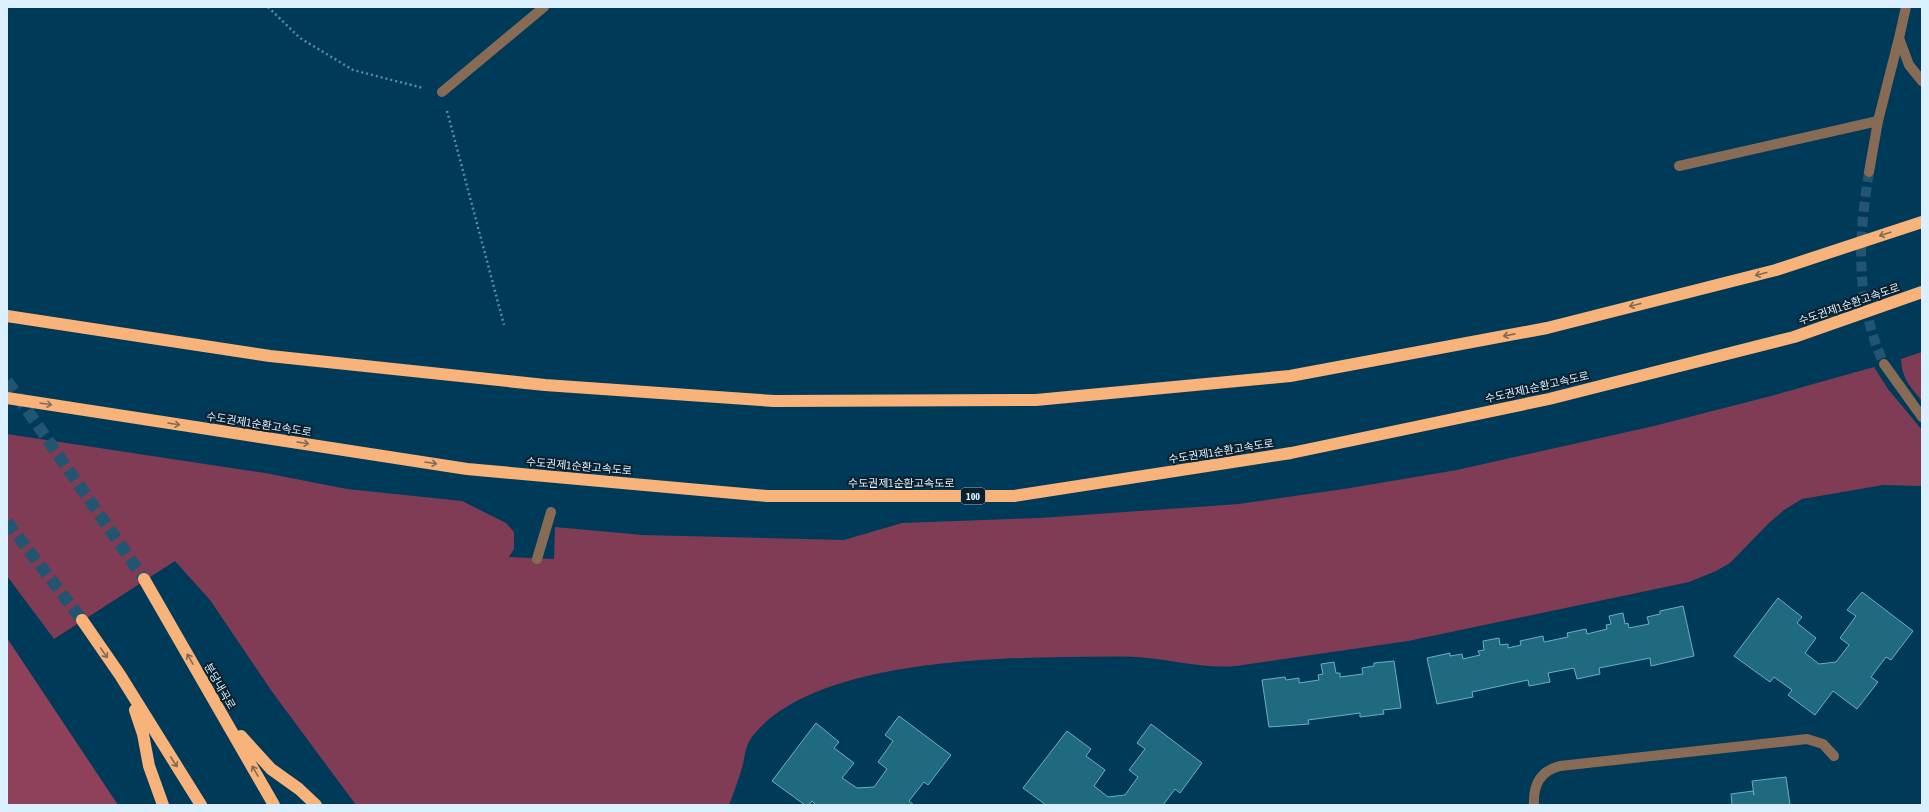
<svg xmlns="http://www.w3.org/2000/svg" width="1929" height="812" font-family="'Asap Condensed','Noto Sans KR',sans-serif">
<rect width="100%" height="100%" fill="#003a59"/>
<path fill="#803c54" d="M1922,352V401C1910,386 1902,379 1901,359Z
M1874,367L1888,389L1922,430V486L1883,485L1802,499L1784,510L1769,523L1730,563L1716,571L1689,582L1408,641L1236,666C1202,669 1170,659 1137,657C1113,656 1088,657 1064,657C980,658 807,664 752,737C745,746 745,757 742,768C738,780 734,793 729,805H356L273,693L210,600L175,561L54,639L7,576V434L265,473L347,489L462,501L506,523L514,532V549L509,557L554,559L555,527L642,535L844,540L902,523L1040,518L1239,504L1344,489L1457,470L1654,426L1771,396Z"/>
<path fill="#8f415c" d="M7,638L118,805H7Z"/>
<path fill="#1f6a7e" stroke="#69b0c6" d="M1862,592L1913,631L1891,660L1886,657L1871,677L1878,682L1857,709L1833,691L1815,715L1788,695L1792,690L1774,677L1770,682L1734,656L1778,598L1802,617L1797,623L1816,638L1805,653L1819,664L1836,662L1849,645L1840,638L1856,616L1847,610Z
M1683,606L1694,656L1651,666L1650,658L1599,668L1600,674L1577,679L1574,668L1548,673L1550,682L1529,686L1528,680L1472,692L1473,697L1437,704L1427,658L1450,653V656L1462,654L1463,659L1480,655L1478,651L1484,650L1483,641L1499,638L1500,645L1508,644V648L1521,645L1520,641L1543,636L1544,642L1568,637L1567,633L1586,629L1587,634L1607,629L1606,625L1611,624L1609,616L1623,613L1625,624L1628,623L1629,628L1649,624L1647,617L1660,614V611Z
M1394,661L1401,708L1383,710L1384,714L1360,717V713L1308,720L1309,724L1269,727L1262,680L1285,677L1286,680L1299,678V683L1319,680L1318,675L1323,674L1321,664L1334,662L1336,673H1340V677L1363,674L1362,668L1374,666V663Z
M899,716L951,755L928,785L924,782L909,801L914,805H816L812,801L809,805H805L772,781L816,723L839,742L834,748L854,763L842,778L857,788L874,787L887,769L878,762L893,741L885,735Z
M1151,724L1202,763L1180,793L1175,789L1163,805H1046L1023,788L1067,731L1091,749L1086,756L1105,770L1094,786L1108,797L1125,795L1138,777L1129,770L1145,749L1137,743Z
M1786,777L1790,805H1732L1731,794L1753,791L1754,795L1752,781Z"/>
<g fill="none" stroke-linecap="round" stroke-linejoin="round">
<path stroke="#215572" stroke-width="10" stroke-dasharray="10 5" stroke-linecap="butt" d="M1869,172C1858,240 1855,300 1884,364"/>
<path stroke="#215572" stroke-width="12" stroke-dasharray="12 6" stroke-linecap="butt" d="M7,381L144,579
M7,522L82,620"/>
<path stroke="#6089a2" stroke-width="2.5" stroke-dasharray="2 3" stroke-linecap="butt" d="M268,7L300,38L353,70L423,88
M447,111L504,325"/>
<path stroke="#886b55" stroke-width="10" d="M1679,166L1878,121
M537,559L551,512
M1534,805C1533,785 1540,771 1560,766L1807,739L1823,744L1834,756"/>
<path stroke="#886b55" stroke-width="10" d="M1906,7L1899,38L1909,65L1922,81
M442,92L544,7
M1869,172L1878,121L1899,38
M1884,364L1922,417"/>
<path stroke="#f8b37a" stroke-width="12" d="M7,316L270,356L545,385L774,401L1036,400L1290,376L1547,328L1776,270L1922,222
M7,398L467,469L767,496H1014L1291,453L1549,399L1794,337L1922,292
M144,579L274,805
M82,620L120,675L201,805
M135,710L143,734L149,766L163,805
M241,736L271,769L299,789L316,805"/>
</g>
<defs><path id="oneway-shaft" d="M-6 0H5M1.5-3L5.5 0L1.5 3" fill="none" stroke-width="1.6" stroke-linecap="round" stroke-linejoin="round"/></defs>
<g stroke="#816a54">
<use href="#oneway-shaft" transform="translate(1885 234) rotate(162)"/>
<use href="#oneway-shaft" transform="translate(1761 274) rotate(166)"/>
<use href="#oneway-shaft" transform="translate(1635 305) rotate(166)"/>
<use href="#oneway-shaft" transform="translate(1509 335) rotate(169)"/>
<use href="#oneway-shaft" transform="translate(46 404) rotate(9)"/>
<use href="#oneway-shaft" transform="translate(174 424) rotate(9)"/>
<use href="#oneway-shaft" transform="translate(303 443) rotate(9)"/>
<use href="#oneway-shaft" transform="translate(431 463) rotate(9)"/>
<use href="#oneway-shaft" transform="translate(104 653) rotate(56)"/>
<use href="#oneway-shaft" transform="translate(190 659) rotate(-120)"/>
<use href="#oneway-shaft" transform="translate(174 762) rotate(57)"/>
<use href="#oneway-shaft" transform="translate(255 771) rotate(-120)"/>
</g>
<g text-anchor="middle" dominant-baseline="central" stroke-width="4" stroke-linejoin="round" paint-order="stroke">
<rect fill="#0a202e" stroke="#9cb1c0" stroke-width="1" x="961" y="488" width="24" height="16" rx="3"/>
<g font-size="10" font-weight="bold" fill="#daefff">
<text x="973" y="496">100</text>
</g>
<g font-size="11" fill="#daefff" stroke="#0a202e">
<text transform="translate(1849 304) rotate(-19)">수도권제1순환고속도로</text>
<text transform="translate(1537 387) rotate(-13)">수도권제1순환고속도로</text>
<text transform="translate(259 424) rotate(9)">수도권제1순환고속도로</text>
<text transform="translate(1221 451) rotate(-9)">수도권제1순환고속도로</text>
<text transform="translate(579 466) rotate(5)">수도권제1순환고속도로</text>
<text x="901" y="483">수도권제1순환고속도로</text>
<text transform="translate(220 686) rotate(60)">분당내곡로</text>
</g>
</g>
<rect width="1929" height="812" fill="none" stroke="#daefff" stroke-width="16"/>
</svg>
